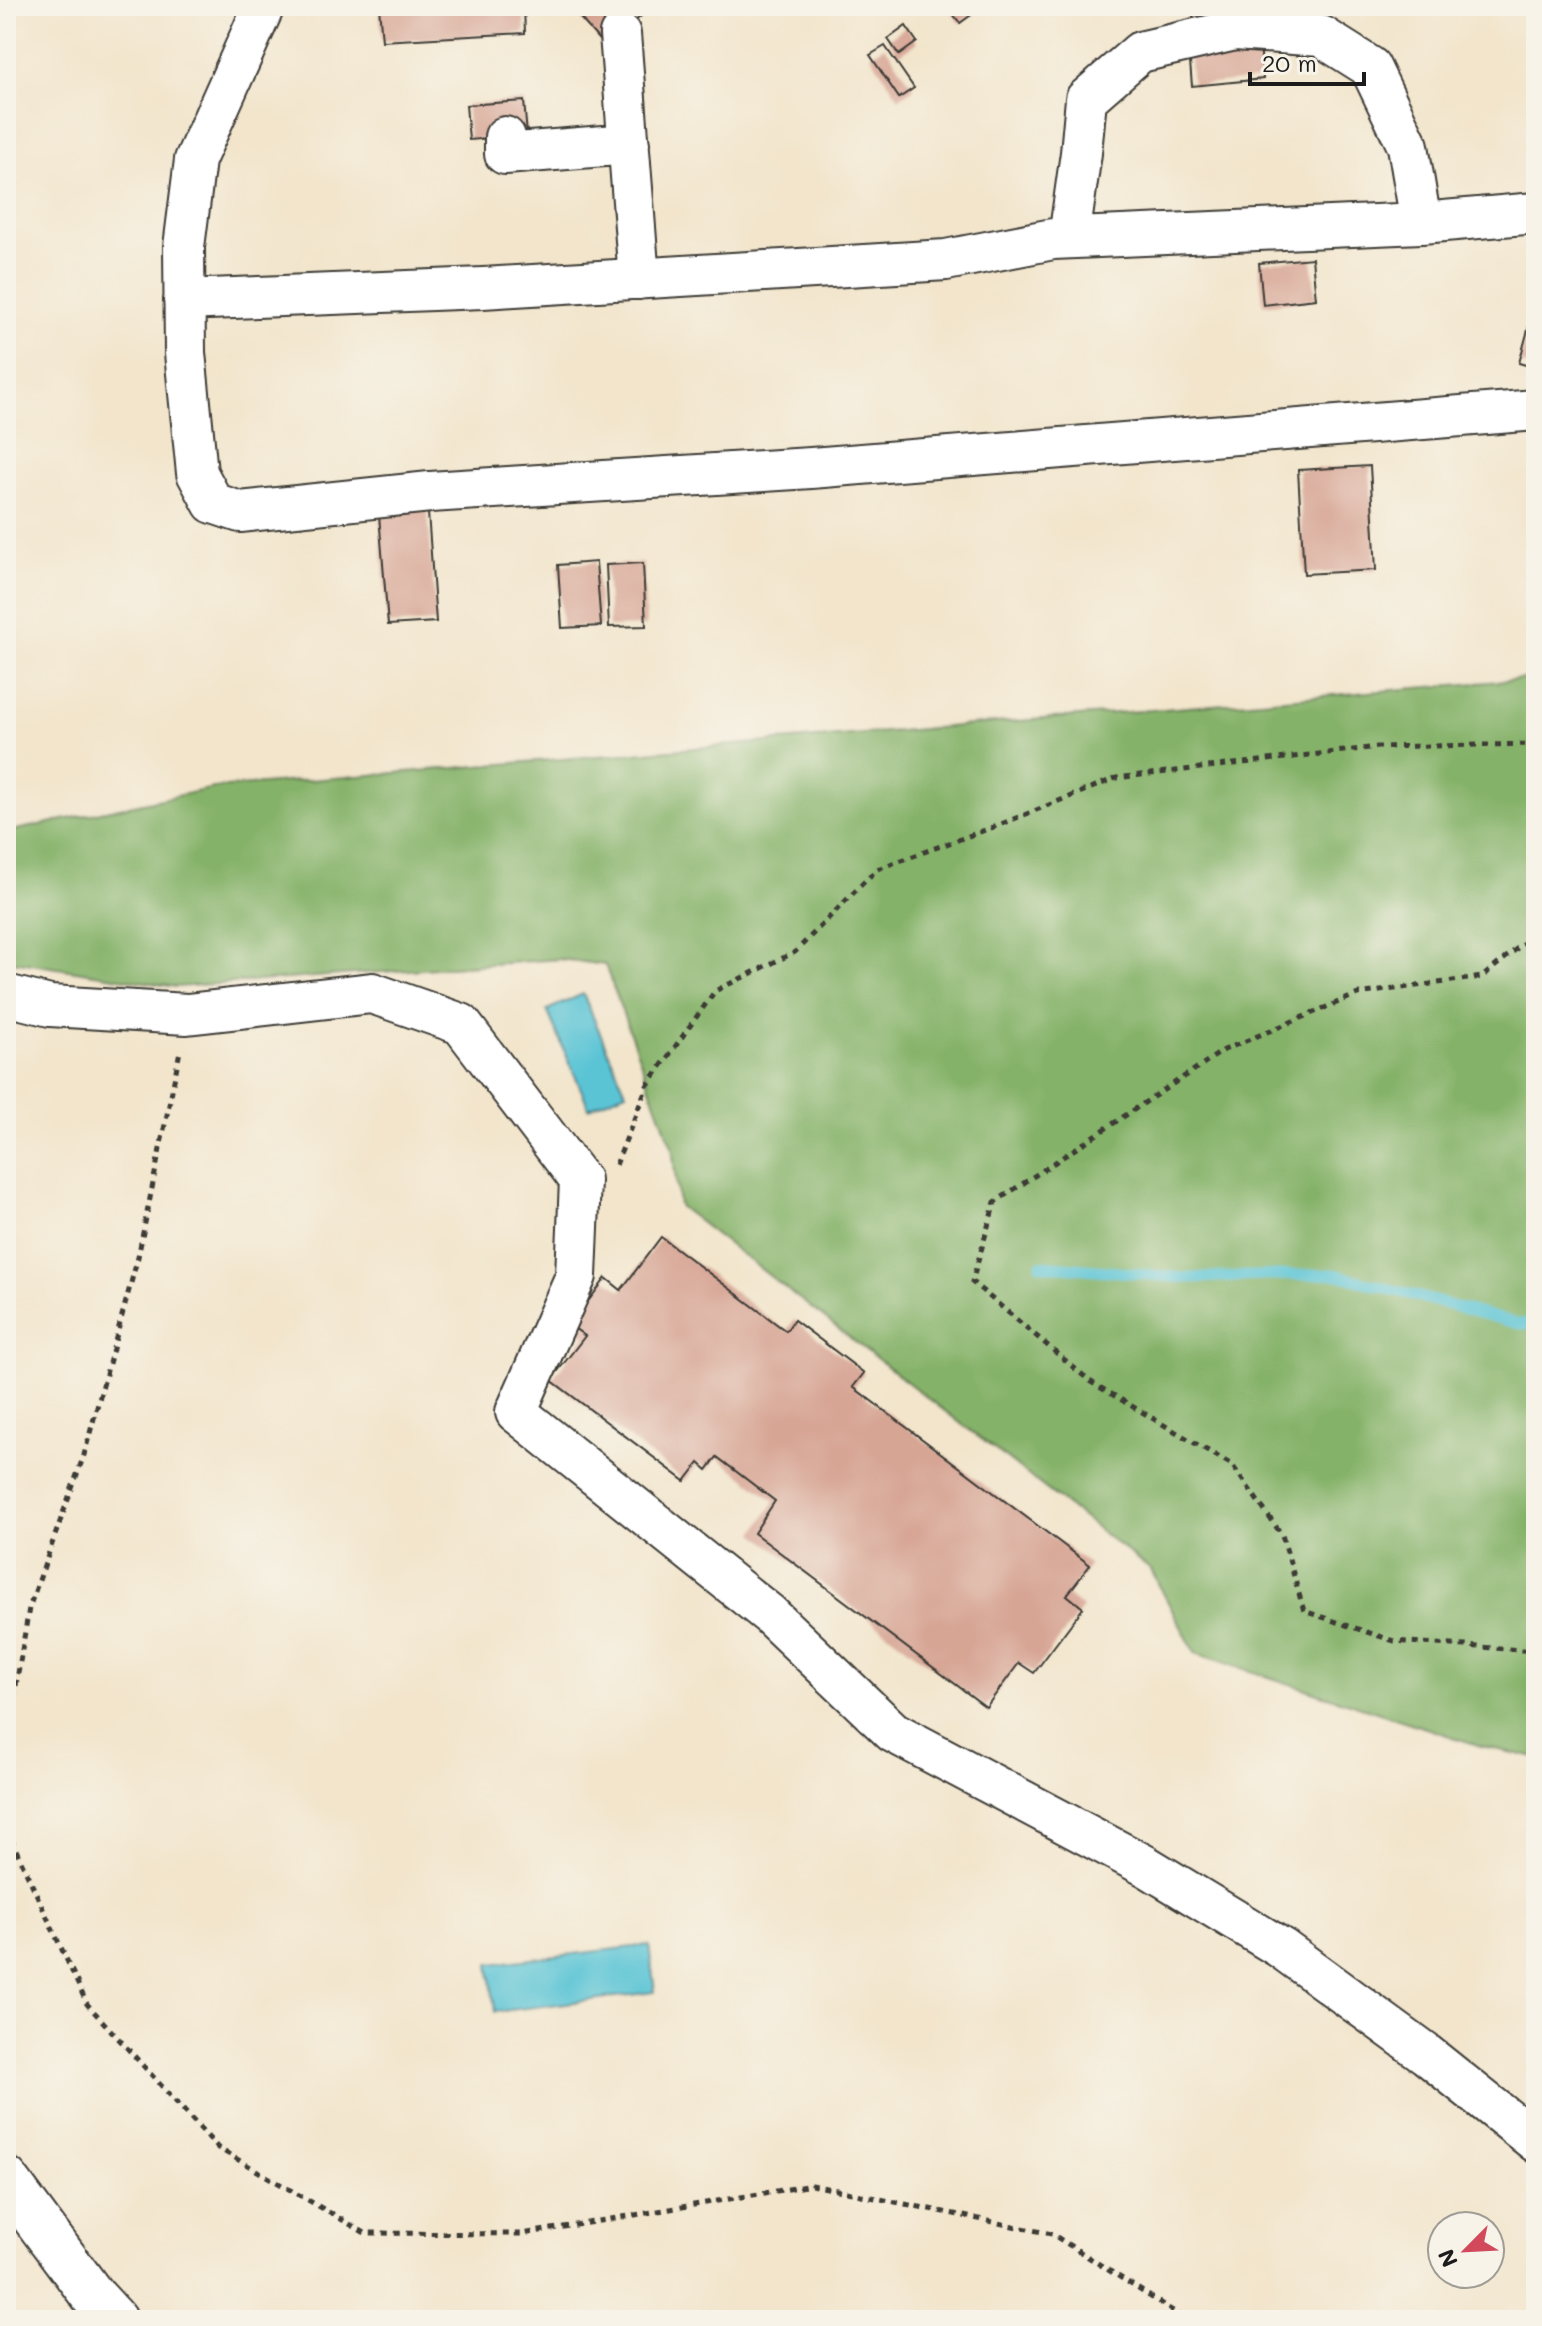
<svg xmlns="http://www.w3.org/2000/svg" width="1542" height="2326" font-family="Mali,sans-serif">
<rect width="100%" height="100%" fill="#f7f3e8"/>
<filter id="ink" filterUnits="userSpaceOnUse"><feTurbulence type="fractalNoise" baseFrequency=".0125" numOctaves="2"/><feDisplacementMap in="SourceGraphic" scale="16" xChannelSelector="R" yChannelSelector="G"/><feConvolveMatrix kernelMatrix="1 2 1 2 8 2 1 2 1" color-interpolation-filters="sRGB"/></filter>
<filter id="wash" filterUnits="userSpaceOnUse"><feTurbulence type="fractalNoise" baseFrequency=".006" numOctaves="4" result="noise"/><feDisplacementMap in="SourceGraphic" scale="32" xChannelSelector="R" yChannelSelector="G"/><feGaussianBlur stdDeviation="1.8" result="paint"/><feColorMatrix in="noise" values="0 0 0 0 0 0 0 0 0 0 0 0 0 0 0 0 0 1.4 0 .05"/><feComposite in="paint" operator="in"/></filter>
<g filter="url(#wash)">
<rect width="100%" height="100%" fill="#f2e5cc"/>
<path fill="#85b269" stroke="#506742" stroke-width="2" d="M1536,678V1758L1481,1746L1195,1653L1151,1570L679,1206L672,1147L605,965L560,959L176,987L6,960V832L214,788Z"/>
<path fill="#5ac4d5" stroke="#3b7078" stroke-width="2" d="M583,994L626,1092L589,1108L547,1010Z
M649,1945L655,1992L495,2012L489,1964Z"/>
<g fill="none" stroke-linecap="round" stroke-linejoin="round">
<path stroke="#5ac4d5" stroke-width="11" d="M1041,1265L1185,1278L1334,1274L1519,1324L1536,1323"/>
</g>
<g id="blocks">
<path fill="#d7a594" d="M379,6H524L525,33L382,41Z
M570,6H633L641,16L605,47Z
M947,6H975L978,10L960,23Z
M1193,6H1262L1263,15L1193,20Z
M906,26L917,42L899,55L888,39Z
M1260,43L1263,79L1192,86L1189,50Z
M885,46L914,88L899,98L870,55Z
M524,101L527,135L469,140L466,105Z
M1312,258L1316,299L1263,305L1259,263Z
M1529,326L1536,328V368L1519,363Z
M1370,466L1376,570L1304,574L1298,470Z
M427,499L436,622L388,625L378,503Z
M596,562L601,626L562,628L558,565Z
M643,563L646,626L609,627L606,565Z
M661,1237L786,1331L794,1320L864,1373L853,1387L1090,1565L1067,1595L1083,1608L1034,1673L1019,1663L986,1707L754,1533L775,1501L717,1457L707,1470L699,1463L685,1481L551,1380L585,1336L570,1325L606,1278L621,1290Z"/>
</g>
</g>
<g filter="url(#ink)">
<use href="#blocks" fill-opacity="0" stroke="#3c3a36" stroke-width="2"/>
<g fill="none" stroke-linecap="round" stroke-linejoin="round">
<g stroke="#3c3a36" stroke-width="44">
<path id="minor" d="M264,6L195,160L184,247L185,353L197,473L213,503L240,512L430,492L811,468L1536,410
M620,34L639,279
M505,137V154L629,144
M1069,238L1081,153L1086,99L1140,52L1235,30L1321,36L1370,67L1408,146L1421,223
M184,300L483,288L946,260L1053,239L1421,223L1536,213
M6,995L50,1006L187,1014L372,993L461,1024L580,1180L576,1276L516,1412L769,1614L893,1732L1146,1866L1281,1948L1426,2054L1536,2142"/>
</g>
<g stroke="#3c3a36" stroke-width="48">
<path id="major" d="M6,2179L92,2295L115,2320"/>
</g>
<path stroke="#3c3a36" stroke-width="5" stroke-dasharray="6 6" stroke-linecap="butt" d="M1536,933L1482,977L1358,994L1224,1050L995,1202L972,1282L1091,1382L1232,1465L1282,1535L1304,1611L1394,1641L1536,1651
M616,1165L647,1086L715,991L795,952L877,869L999,825L1116,778L1378,747L1536,744
M6,1745L29,1608L84,1455L138,1257L180,1051
M6,1828L87,2004L218,2148L365,2233L522,2234L812,2185L1052,2234L1187,2320"/>
<use href="#minor" stroke="#fff" stroke-width="40"/>
<use href="#major" stroke="#fff" stroke-width="44"/>
</g>
</g>
<rect width="1542" height="2326" fill="none" stroke="#f7f3e8" stroke-width="32"/>
<g transform="translate(1466 2250) rotate(246)"><circle r="38" fill="#f7f3e8" stroke="#9f9d96" stroke-width="2"/>
<path d="M0-6L14 30L0 20L-14 30Z" fill="#d1495b"/>
<text y="-12" font-size="22" font-weight="bold" text-anchor="middle" fill="#1c1c1c">N</text>
</g>
<path d="M1250 72v12h114v-12" fill="none" stroke="#1c1c1c" stroke-width="4"/>
<text x="1262" y="72" font-size="24" fill="#1c1c1c" stroke="#f7f3e8" stroke-width="6" paint-order="stroke">20 m</text>
</svg>
